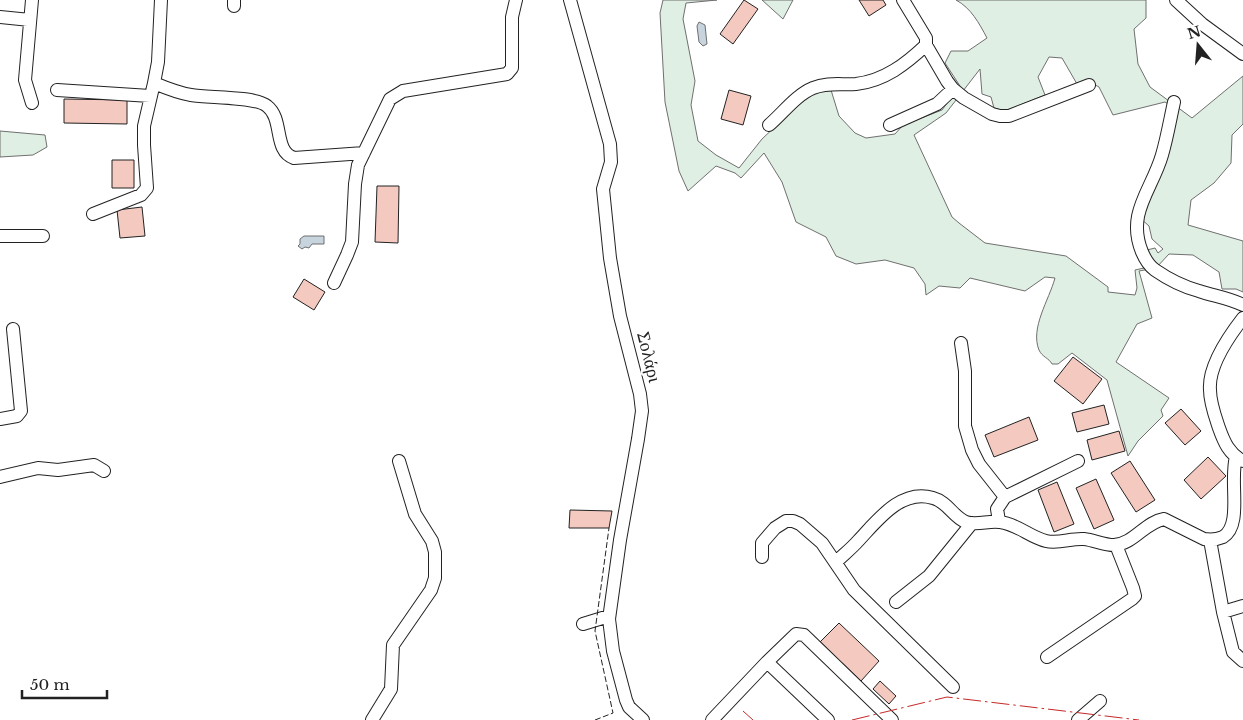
<svg xmlns="http://www.w3.org/2000/svg" width="1243" height="720" font-family="'Libre Baskerville',serif">
<rect width="100%" height="100%" fill="#fff"/>
<path fill="#e0efe3" stroke="#6f6f6f" fill-rule="evenodd" d="M663,0H717L686,3L683,19L695,81L691,105L698,141L716,155L739,168L762,139L797,106L815,92L831,90L839,116L855,133L866,138L895,134L903,125L942,110L960,86L945,63L951,51H968L987,38C979,23 971,8 956,0H1146V18L1134,29L1138,64L1150,87L1192,118L1243,76V124L1232,135L1231,163L1214,183L1191,200L1188,225L1243,241V292L1236,289H1222L1219,272L1193,255L1169,254L1156,268L1139,271L1152,318L1137,324L1116,362L1169,398L1161,410L1163,416L1138,441L1128,456L1107,380L1072,353L1058,364H1052C1049,358 1042,357 1039,350C1030,328 1049,300 1055,278L1045,277L1025,291L970,278L960,288L939,286L926,295L925,284L914,268L885,260L856,264L836,256L826,237L796,222L782,182L764,153L741,178L735,173L716,166L688,191L679,171L665,102L660,13ZM1049,57L1062,58L1077,84L1088,81L1099,87L1113,115L1165,102L1178,110L1140,218L1149,226L1152,239L1163,249L1158,253L1155,248L1147,250L1153,266L1135,270L1137,288L1135,295L1108,292V287L1066,256L985,243L959,223L952,217L914,135L946,113L980,69L982,94L991,97L994,108L1005,111L1045,95L1038,77Z
M762,0H793L783,19Z
M0,131L45,135L47,147L33,155L0,157Z"/>
<path fill="#c7d3dd" stroke="#6f6f6f" d="M699,22L705,25L707,44L703,46L699,42L697,26Z
M304,236H324V244H312L309,248L305,247L302,249L298,246L300,244V239Z"/>
<path fill="#f3c9c0" stroke="#222" d="M744,0L758,9L733,44L720,34Z
M859,0H883L886,5L869,16Z
M729,90L751,96L743,125L721,119Z
M64,99L127,100V124L64,123Z
M112,160H134V188H112Z
M377,186H399L398,243L375,242Z
M142,207L145,236L120,238L117,210Z
M304,279L325,292L314,310L293,297Z
M1073,357L1102,379L1083,404L1054,381Z
M1104,405L1109,424L1077,432L1072,413Z
M1181,409L1201,431L1185,445L1165,423Z
M1029,417L1038,440L994,457L985,435Z
M1119,431L1125,451L1092,460L1087,440Z
M1208,457L1226,476L1201,499L1184,480Z
M1130,461L1155,500L1136,512L1111,473Z
M1096,479L1114,520L1094,529L1076,488Z
M1057,482L1074,524L1054,532L1038,490Z
M570,510L612,511L609,528H569Z
M839,623L879,661L861,681L820,642Z
M880,681L896,696L889,704L873,689Z"/>
<g fill="none" stroke-linecap="round" stroke-linejoin="round">
<g stroke="#222" stroke-width="14">
<path id="minor" d="M32,0L25,80L32,103
M161,0L158,62L154,83C166,88 178,93 191,95C208,98 255,96 267,106C284,119 273,151 294,158L364,153
M570,0L610,144L611,162L603,189L610,258L620,316L640,394L642,411L638,439L620,540L609,619L613,651L626,700L629,707L643,720
M903,0L926,38V45L947,81L953,89L964,98L992,114L1000,116H1009L1089,85
M1176,0L1202,24L1243,54
M234,6V0
M0,17L30,20
M57,90L150,96
M1174,102C1170,120 1167,138 1162,155C1152,190 1126,213 1142,252C1145,259 1148,265 1155,270C1168,279 1184,287 1199,291C1214,296 1229,298 1243,305
M769,125C783,113 796,95 813,88C827,82 842,85 856,84C884,81 906,64 926,45
M890,125L937,104L953,89
M93,214L141,195L147,188L144,145V126L154,83
M0,236H43
M334,283L347,255L352,242L355,184L358,165L390,99L403,91L507,74L512,68V17L516,0
M1243,318C1229,336 1208,366 1210,390C1210,403 1215,416 1219,428C1224,442 1229,454 1243,461
M961,343L965,371V426L972,450L979,464L1005,497
M0,419L17,416L21,411L13,329
M0,477L38,468L58,470L94,465L104,471
M999,521L997,509L1005,497L1078,461
M1210,540L1223,612
M762,557V543L775,528L786,521H793L800,524L822,543L854,590L953,687
M836,562C843,555 851,549 858,541C877,521 901,488 933,498C948,502 953,517 966,522C977,526 989,520 1000,522C1017,524 1030,537 1046,541C1059,544 1071,538 1084,539C1094,540 1104,545 1114,545C1134,544 1145,522 1164,519L1204,539C1210,540 1216,540 1223,537C1243,525 1229,481 1236,457
M896,602L929,576L972,523
M1243,606L1223,612L1233,652L1243,661
M583,624L609,616
M1047,657L1132,599L1135,596L1133,588L1116,545
M767,662L828,720
M372,720L391,689L393,645L431,590L435,578V552L432,541L415,514L399,461
M712,720L767,662L796,634L804,635L892,720
M1078,720L1100,701"/>
</g>
<use href="#minor" stroke="#fff" stroke-width="12"/>
<path stroke="#222" stroke-width="1" stroke-dasharray="6 2.5" stroke-linecap="butt" d="M595,720L613,713L595,631L609,528"/>
<path stroke="#c62828" stroke-width="1" stroke-dasharray="18 4 2.5 4" stroke-linecap="butt" d="M743,711L753,720
M852,720L947,697L1139,720"/>
</g>
<g text-anchor="middle" dominant-baseline="central" stroke-width="4" stroke-linejoin="round" paint-order="stroke">
<g font-size="18" fill="#222" stroke="#fff">
<text transform="translate(649 357) rotate(76)">Σολάρι</text>
</g>
</g>
<g transform="translate(1198 45) rotate(343)" stroke="#ffffff" stroke-width="4" paint-order="stroke">
<path d="M0-4L9 19L0 12L-9 19Z" fill="#222222"/>
<text y="-8" font-size="14" font-weight="bold" text-anchor="middle" fill="#222222">N</text>
</g>
<path d="M22 690v8h85v-8" fill="none" stroke="#222222" stroke-width="2.5"/>
<text x="30" y="690" font-size="15" fill="#222222" stroke="#ffffff" stroke-width="4" paint-order="stroke">50 m</text>
</svg>
